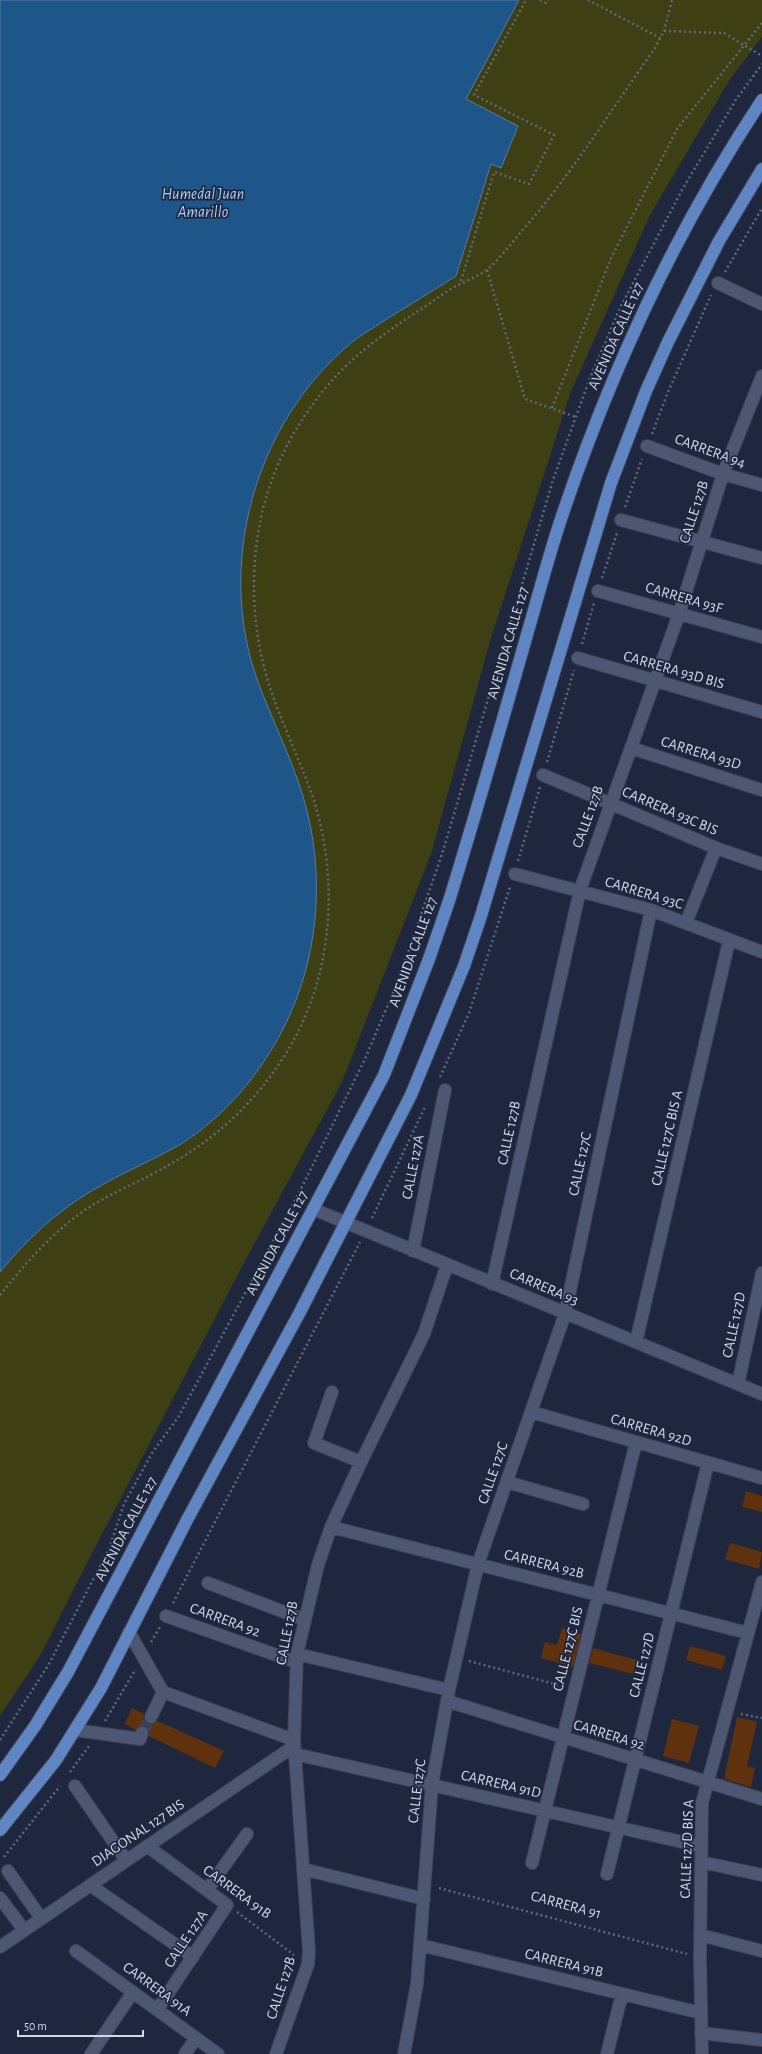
<svg xmlns="http://www.w3.org/2000/svg" width="762" height="2054" font-family="'Alegreya Sans',sans-serif">
<rect width="100%" height="100%" fill="#1f273f"/>
<path fill="#3e3f12" d="M519,0H762V37L730,79L650,215L570,394L491,638L431,854L342,1082L245,1261L89,1559L40,1656L0,1716V1272C26,1240 57,1211 93,1190C121,1173 152,1161 181,1144C233,1111 274,1057 296,1000C322,932 323,855 300,787C288,751 271,717 258,682C215,564 255,423 351,343C362,334 375,327 387,319C410,305 433,290 456,276L491,164L501,167L466,99Z"/>
<path fill="#1f5689" stroke="#557da6" d="M0,0H519L466,99L518,126L501,168L491,164L456,276C433,290 410,305 387,319C375,327 362,334 351,343C255,423 215,564 258,682C271,717 288,751 300,787C323,855 322,932 296,1000C274,1057 233,1111 181,1144C152,1161 121,1173 93,1190C57,1211 26,1240 0,1272Z"/>
<path fill="#5f320d" d="M746,1491L762,1496V1512L742,1507Z
M730,1543L762,1552L759,1569L725,1559Z
M562,1628L581,1634L573,1667L541,1658L545,1642L557,1645Z
M690,1646L726,1656L722,1670L686,1660Z
M593,1648L637,1660L633,1674L589,1663Z
M132,1708L144,1714V1718L147,1724H152L158,1721L224,1751L215,1768L149,1736V1731L145,1726H140L136,1730L125,1724Z
M737,1717L757,1722L747,1766L755,1768L751,1787L724,1779Z
M672,1719L699,1726L689,1763L663,1756Z"/>
<g fill="none" stroke-linecap="round" stroke-linejoin="round">
<path stroke="#3a4258" stroke-width="12" stroke-dasharray="12 6" stroke-linecap="butt" d="M142,1733L151,1717"/>
<g stroke="#3d4358" stroke-width="14">
<path id="minor" d="M718,283L762,304
M647,446L723,474L762,485
M621,520L762,558
M598,591L762,637
M578,658L762,712
M631,748L762,790
M543,775L716,848L762,864
M515,874L651,910L762,952
M686,923L716,848
M313,1209L762,1394
M413,1251L445,1090
M492,1284L580,890L679,614L723,474L762,376
M636,1342L729,941
M738,1384L762,1273
M332,1392L314,1443L361,1462
M531,1412L762,1478
M507,1482L583,1504
M331,1527L748,1633
M208,1583L305,1620
M166,1616L296,1662
M129,1632L163,1692L294,1740
M297,1654L449,1690
M447,1701L762,1799
M151,1717L163,1692
M75,1730L140,1739L142,1733
M295,1754L700,1846
M75,1786L126,1860
M147,1846L227,1905L157,2010
M701,1862L762,1875
M532,1863L636,1442
M303,1869L424,1899
M8,1871L41,1918
M607,1874L708,1463
M90,1885L193,1957
M207,1890L247,1834
M0,1898L24,1930
M700,1935L762,1951
M420,1945L701,2013
M0,1947L294,1746
M76,1951L218,2054
M701,2033L762,2040
M91,2054L133,1992
M185,2054L196,2038
M276,2054L308,1964L309,1951L294,1740L297,1654L318,1565L331,1527L361,1462L424,1334L447,1265
M404,2054L417,1984L432,1784L449,1690L478,1564L565,1314L651,910
M607,2054L622,1994
M702,2054L700,1957L702,1803L762,1582"/>
</g>
<g stroke="#3d4358" stroke-width="14">
<path id="major" d="M0,1775L35,1726L68,1672L384,1075L429,959L449,901C476,814 501,726 526,638C538,597 549,554 563,513C612,368 677,228 762,100
M0,1830L56,1760L101,1688L187,1520L300,1312L411,1095L464,966L480,919L611,483L646,391L668,342L719,241L762,169"/>
</g>
<path stroke="#60687d" stroke-width="2.5" stroke-dasharray="2 3" stroke-linecap="butt" d="M540,0L546,3L548,0
M588,0L660,38
M664,31L724,33L762,56
M487,270L525,399L576,417
M725,272L762,208
M461,281L494,172L529,184L554,135L474,95L526,0
M552,408L612,256L677,129L762,23
M652,434L668,392L711,295
M625,507L642,459
M602,578L617,533
M582,644L594,603
M547,762L574,670
M518,861L540,787
M440,1077L469,1013L510,887
M372,1218L426,1105
M0,1295C24,1265 50,1235 82,1212C106,1195 133,1185 158,1171C213,1142 256,1103 288,1050C334,974 340,875 311,792C296,750 275,710 264,667C247,599 251,524 280,460C299,418 330,377 365,349C392,327 421,310 449,290C461,282 480,277 490,267C501,257 511,244 521,232C571,175 611,110 655,48L664,31L672,0
M173,1603L360,1242
M151,1642L160,1627
M469,1661L562,1686
M741,1714L762,1718
M105,1721L135,1670
M0,1740L49,1664L109,1549L124,1504L152,1453L179,1416L298,1195L365,1059L400,976L443,851L553,480L590,378L620,308L682,190L735,101L762,64
M70,1772L89,1746
M4,1857L60,1786
M439,1888L687,1954
M237,1912L294,1955"/>
<use href="#minor" stroke="#4d5772" stroke-width="12"/>
<use href="#major" stroke="#5f86c2" stroke-width="12"/>
</g>
<g text-anchor="middle" dominant-baseline="central" stroke-width="3.5" stroke-linejoin="round" paint-order="stroke">
<g font-size="15" fill="#d2d8e8" stroke="#1f273f">
<text transform="translate(616 336) rotate(-66)">AVENIDA CALLE 127</text>
<text transform="translate(710 451) rotate(20)">CARRERA 94</text>
<text transform="translate(694 512) rotate(-72)">CALLE 127B</text>
<text transform="translate(684 598) rotate(16)">CARRERA 93F</text>
<text transform="translate(508 643) rotate(-74)">AVENIDA CALLE 127</text>
<text transform="translate(674 670) rotate(16)">CARRERA 93D BIS</text>
<text transform="translate(701 753) rotate(17)">CARRERA 93D</text>
<text transform="translate(670 811) rotate(23)">CARRERA 93C BIS</text>
<text transform="translate(588 817) rotate(-70)">CALLE 127B</text>
<text transform="translate(644 893) rotate(17)">CARRERA 93C</text>
<text transform="translate(413 952) rotate(-70)">AVENIDA CALLE 127</text>
<text transform="translate(509 1133) rotate(-78)">CALLE 127B</text>
<text transform="translate(667 1138) rotate(-77)">CALLE 127C BIS A</text>
<text transform="translate(580 1164) rotate(-78)">CALLE 127C</text>
<text transform="translate(413 1167) rotate(-79)">CALLE 127A</text>
<text transform="translate(277 1243) rotate(-62)">AVENIDA CALLE 127</text>
<text transform="translate(544 1287) rotate(23)">CARRERA 93</text>
<text transform="translate(734 1325) rotate(-78)">CALLE 127D</text>
<text transform="translate(651 1430) rotate(16)">CARRERA 92D</text>
<text transform="translate(493 1473) rotate(-71)">CALLE 127C</text>
<text transform="translate(126 1529) rotate(-62)">AVENIDA CALLE 127</text>
<text transform="translate(544 1564) rotate(14)">CARRERA 92B</text>
<text transform="translate(225 1620) rotate(20)">CARRERA 92</text>
<text transform="translate(287 1633) rotate(-79)">CALLE 127B</text>
<text transform="translate(568 1649) rotate(-76)">CALLE 127C BIS</text>
<text transform="translate(642 1665) rotate(-76)">CALLE 127D</text>
<text transform="translate(609 1735) rotate(17)">CARRERA 92</text>
<text transform="translate(501 1784) rotate(13)">CARRERA 91D</text>
<text transform="translate(417 1791) rotate(-83)">CALLE 127C</text>
<text transform="translate(138 1833) rotate(-34)">DIAGONAL 127 BIS</text>
<text transform="translate(687 1849) rotate(-88)">CALLE 127D BIS A</text>
<text transform="translate(237 1892) rotate(36)">CARRERA 91B</text>
<text transform="translate(566 1905) rotate(15)">CARRERA 91</text>
<text transform="translate(186 1939) rotate(-56)">CALLE 127A</text>
<text transform="translate(564 1963) rotate(14)">CARRERA 91B</text>
<text transform="translate(281 1988) rotate(-72)">CALLE 127B</text>
<text transform="translate(157 1989) rotate(36)">CARRERA 91A</text>
</g>
<g font-size="16" font-style="italic" fill="#a5d1fe" stroke="#1f273f">
<text x="203" y="194">Humedal Juan<tspan x="203" dy="18">Amarillo</tspan></text>
</g>
</g>
<path d="M18 2030v6h125v-6" fill="none" stroke="#d2d8e8" stroke-width="2"/>
<text x="24" y="2030" font-size="12" fill="#d2d8e8" stroke="#1f273f" stroke-width="3" paint-order="stroke">50 m</text>
</svg>
